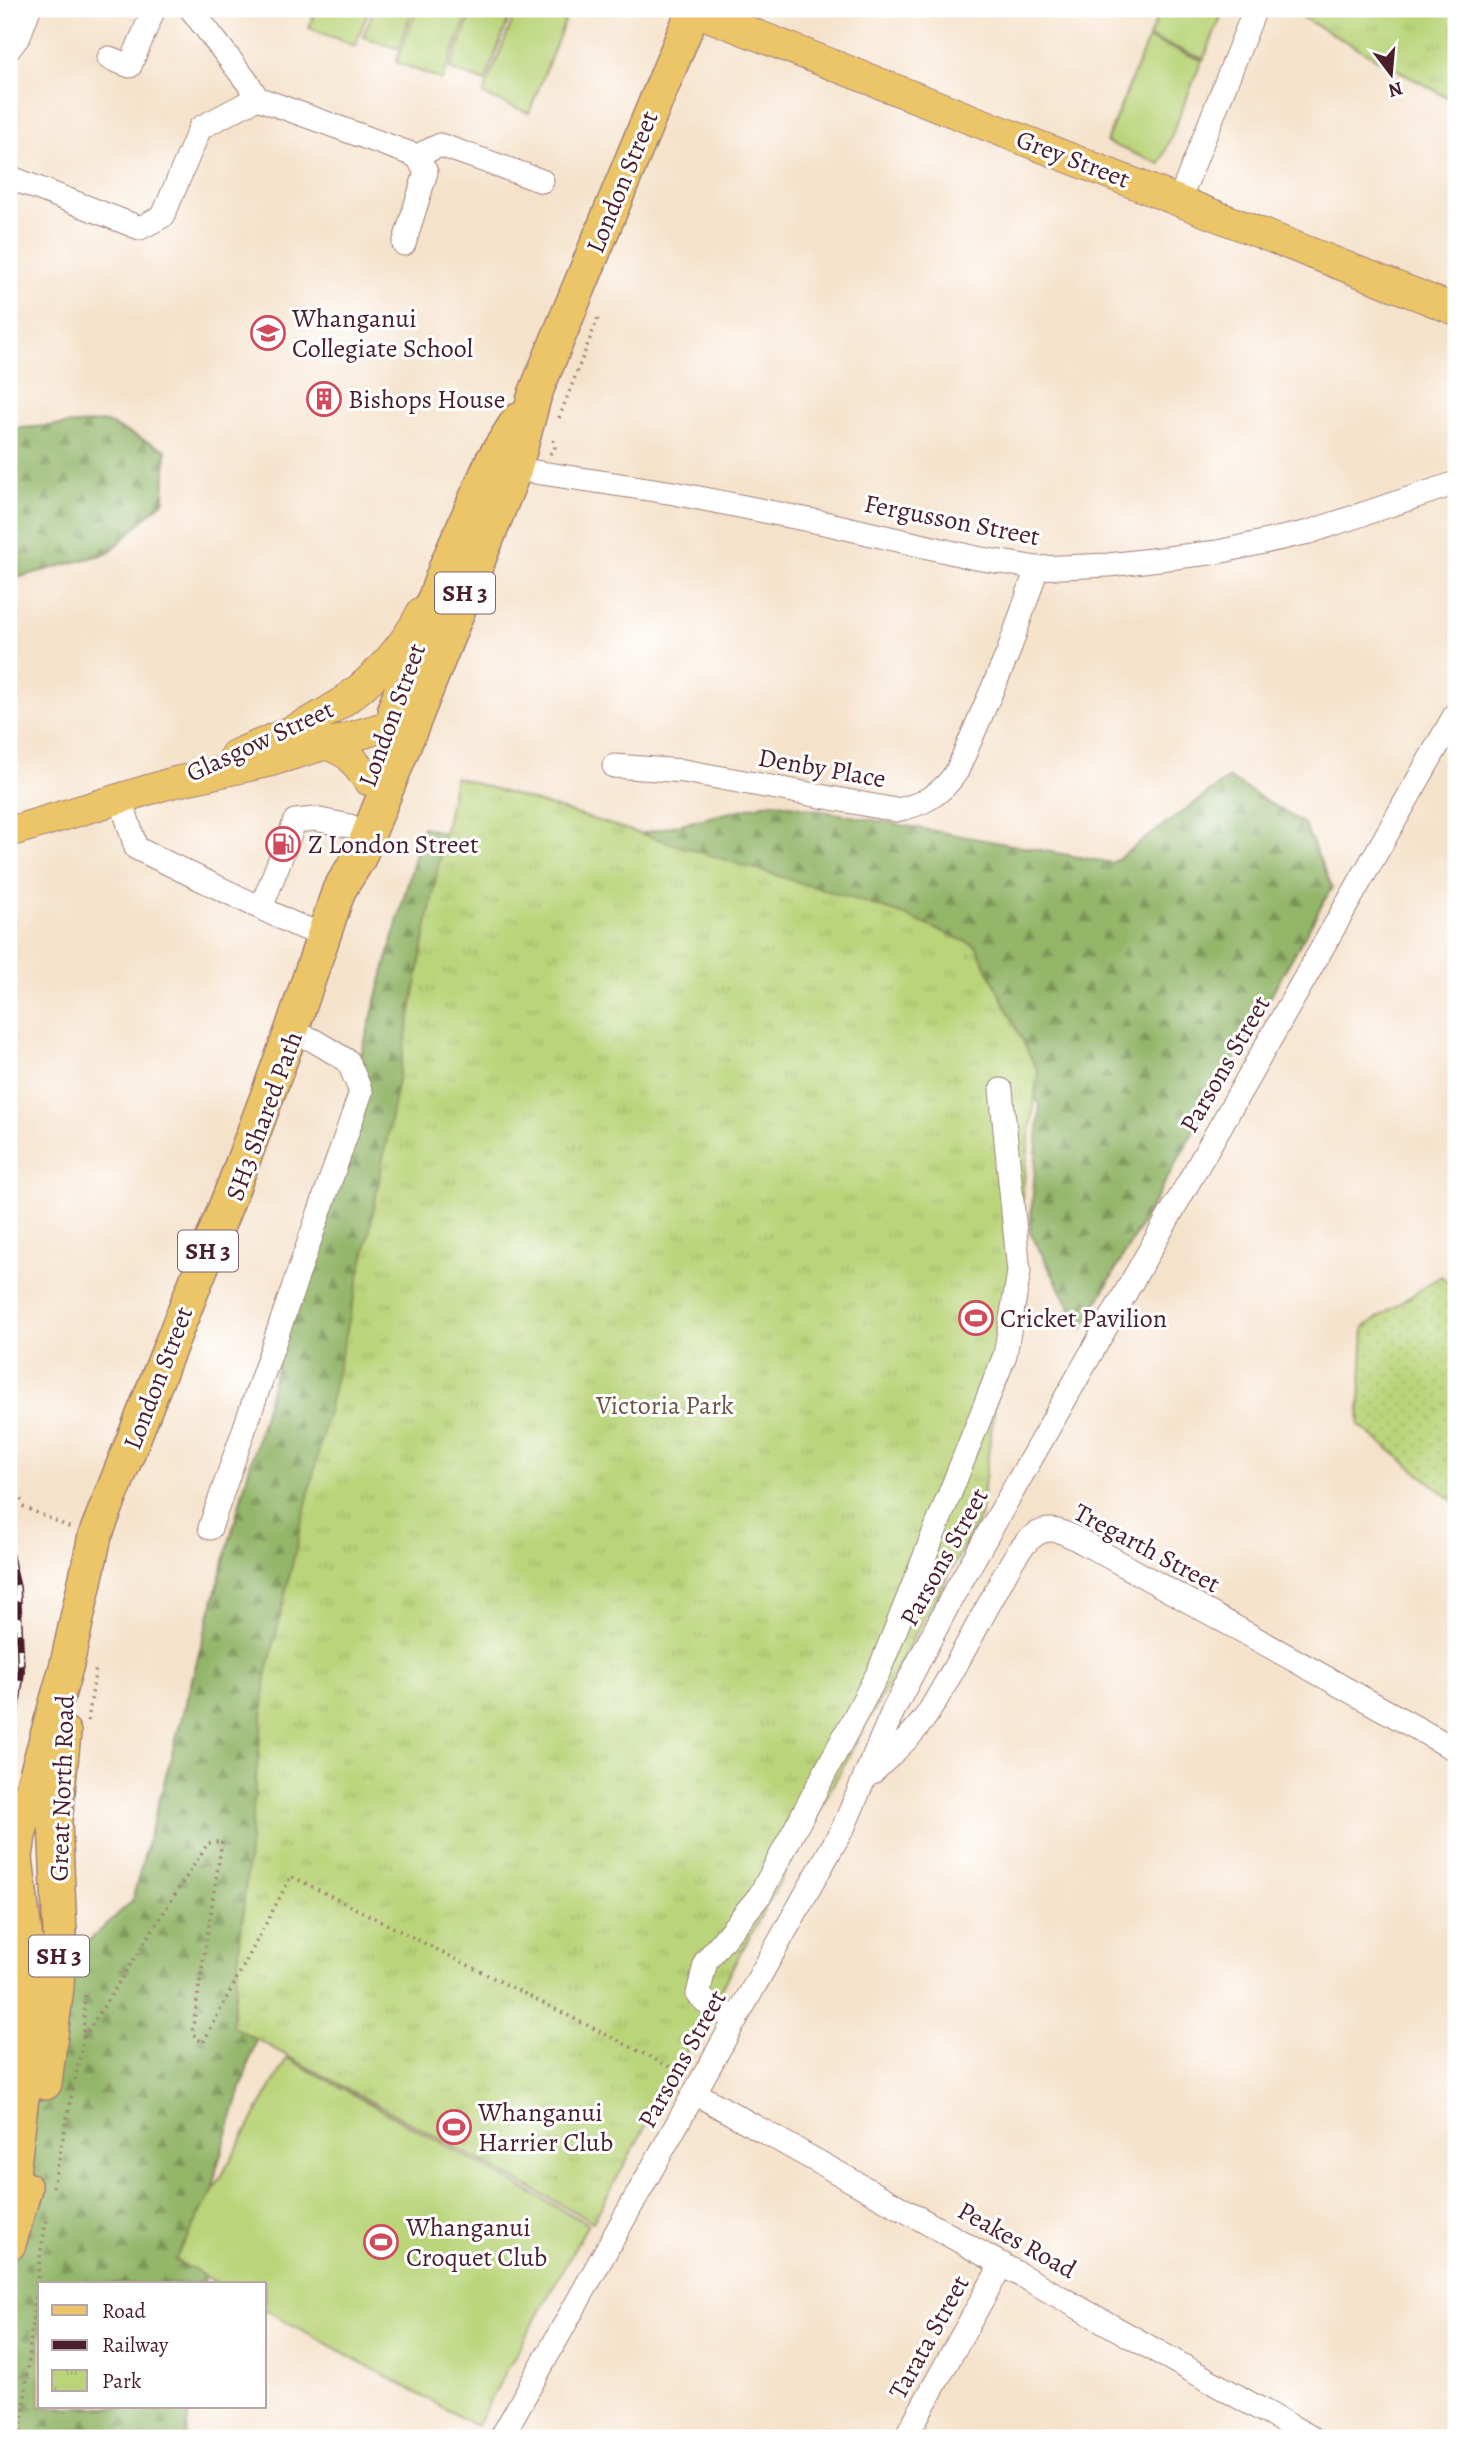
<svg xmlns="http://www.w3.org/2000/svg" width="1465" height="2447" font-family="Alegreya,serif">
<defs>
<pattern id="grass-dots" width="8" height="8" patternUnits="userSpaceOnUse" patternTransform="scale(1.75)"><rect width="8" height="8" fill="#bad479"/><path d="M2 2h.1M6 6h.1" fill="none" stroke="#a1b669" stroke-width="1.8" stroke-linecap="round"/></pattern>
<pattern id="forest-firs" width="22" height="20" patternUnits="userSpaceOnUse" patternTransform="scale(1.75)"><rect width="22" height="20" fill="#93b669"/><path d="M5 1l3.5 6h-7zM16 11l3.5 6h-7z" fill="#7a9357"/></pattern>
<pattern id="park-tufts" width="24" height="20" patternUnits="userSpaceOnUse" patternTransform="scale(1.75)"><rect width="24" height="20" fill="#bad479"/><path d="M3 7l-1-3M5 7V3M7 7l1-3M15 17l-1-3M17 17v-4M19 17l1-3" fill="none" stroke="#a1b669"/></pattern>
</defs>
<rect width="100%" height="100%" fill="#fff"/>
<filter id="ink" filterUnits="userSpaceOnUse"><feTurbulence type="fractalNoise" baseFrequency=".0143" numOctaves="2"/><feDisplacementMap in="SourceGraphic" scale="14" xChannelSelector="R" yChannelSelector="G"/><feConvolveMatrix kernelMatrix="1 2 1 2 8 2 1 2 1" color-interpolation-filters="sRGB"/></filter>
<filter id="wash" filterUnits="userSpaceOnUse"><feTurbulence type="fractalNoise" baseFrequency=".00686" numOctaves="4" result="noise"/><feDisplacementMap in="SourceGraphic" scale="28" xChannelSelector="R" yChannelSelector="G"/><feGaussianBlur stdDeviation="1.57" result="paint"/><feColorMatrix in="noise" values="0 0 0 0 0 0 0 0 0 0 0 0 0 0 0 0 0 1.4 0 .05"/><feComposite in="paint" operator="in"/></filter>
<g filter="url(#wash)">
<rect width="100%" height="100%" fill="#f5e2ca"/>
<path fill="url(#grass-dots)" stroke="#827a52" stroke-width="2" d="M1441,1276L1456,1290V1503L1359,1425L1364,1327Z"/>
<path fill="url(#forest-firs)" stroke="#6e6a4a" stroke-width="2" d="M105,422L166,450L164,500L108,553L9,580V429Z
M1229,778L1304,824L1332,887L1082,1329L1030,1232L1040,1105L1006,1051L333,1788L216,2170L203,2284H40V2407H189L186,2438H9V2015L132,1901L423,827L531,860L773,802L1112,863Z"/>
<path fill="url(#park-tufts)" stroke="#827a52" stroke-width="2" d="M1290,9H1456V102L1290,11Z
M455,777L899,913L976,946L1038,1072L980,1517L593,2222L232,2026L266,1677L368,1239Z"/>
<path fill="#bad479" stroke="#827a52" stroke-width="2" d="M316,9H369L355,46L309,28Z
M374,9H413L398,49L363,37Z
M417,9H470L442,80L396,62Z
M473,9L512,10L485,82L450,69Z
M517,9H533L565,21L529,113L483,95Z
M1161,9H1224L1204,59L1149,37Z
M1148,39L1202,60L1160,164L1106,142Z
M287,2058L588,2224L476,2426L264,2309V2284H219L175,2260Z"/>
</g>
<g filter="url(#ink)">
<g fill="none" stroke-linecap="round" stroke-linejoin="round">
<g stroke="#a0807a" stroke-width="25">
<path id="minor" d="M191,9L248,83L257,98
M9,49L19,36L29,9
M109,58L130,66L154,9
M417,156L440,145L542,181
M9,177L140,228L163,216L200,128L257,98L417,156L426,172L404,244
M1179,201L1255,9
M515,469L674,493L829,524L976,558L1037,568L1109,565L1218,552L1309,532L1456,483
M614,766L684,771L896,810C923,805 942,794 957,771L1008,653L1037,568
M121,799L136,848L294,924L323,935
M261,908L295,821L315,819L350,826
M210,1528L361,1092L348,1061L313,1040L291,1032
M872,1773C893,1752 918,1732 933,1705C954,1670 973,1633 993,1597C1004,1577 1015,1549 1035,1535C1051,1523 1069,1535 1084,1543L1456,1750
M736,2020L708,2004L698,1994L706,1961L760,1895L879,1671L1005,1355L1019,1272L1001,1090
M695,2093L1312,2438
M501,2438L844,1826L893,1711L951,1599L1456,713
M905,2438L1002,2264"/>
</g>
<g stroke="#a0807a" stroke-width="32">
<path id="major" d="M693,10L1456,310
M327,744L349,755L368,780
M235,755C262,743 290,733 315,719C358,696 400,656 422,612
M9,832L171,783L271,761L414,718"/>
</g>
<g stroke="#a0807a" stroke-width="36">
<path id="highway" d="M395,707L447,564L492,461L518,420
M45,2083L57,1987L60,1932L55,1822L64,1733
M9,2208L28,2044L26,1942L16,1858L19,1835L67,1664L95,1536L234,1185L291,1032L339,890L359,858L515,469L535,394L694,9
M9,2244L25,2188"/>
</g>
<path stroke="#a0807a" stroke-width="3.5" stroke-dasharray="2 5" stroke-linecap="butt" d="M559,418L598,318
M550,454L555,447L553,439
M9,1474L24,1507L71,1528
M88,1721L96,1667
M84,2037L208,1843L222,1841L192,2033L203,2043L291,1876L680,2072
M75,2080L83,2039L85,1994
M53,2187L73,2088
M20,2438C30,2365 32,2291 47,2218"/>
<use href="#minor" stroke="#fff" stroke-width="23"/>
<use href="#major" stroke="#edc569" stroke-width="30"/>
<use href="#highway" stroke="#edc569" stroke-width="33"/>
<g stroke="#4a1f2b" stroke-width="8">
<path id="rail" d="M9,1554L17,1588L21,1672L9,1757"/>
</g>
<use href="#rail" stroke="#fff" stroke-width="5" stroke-dasharray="16" stroke-linecap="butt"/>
</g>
</g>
<defs>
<g id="school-ring" transform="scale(1.75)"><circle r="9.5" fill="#fff" stroke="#d1495b" stroke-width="1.5"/><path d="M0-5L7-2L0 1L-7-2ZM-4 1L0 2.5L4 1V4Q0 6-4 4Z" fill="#d1495b"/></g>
<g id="building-ring" transform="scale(1.75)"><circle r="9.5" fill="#fff" stroke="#d1495b" stroke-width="1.5"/><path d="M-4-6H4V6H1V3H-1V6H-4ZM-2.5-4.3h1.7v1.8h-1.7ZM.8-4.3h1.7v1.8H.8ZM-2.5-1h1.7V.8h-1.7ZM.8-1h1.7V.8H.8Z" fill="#d1495b"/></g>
<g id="fuel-ring" transform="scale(1.75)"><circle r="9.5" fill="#fff" stroke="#d1495b" stroke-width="1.5"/><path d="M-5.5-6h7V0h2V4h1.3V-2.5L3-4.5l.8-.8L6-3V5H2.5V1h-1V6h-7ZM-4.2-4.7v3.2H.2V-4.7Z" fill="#d1495b"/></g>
<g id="stadium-ring" transform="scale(1.75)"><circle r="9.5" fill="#fff" stroke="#d1495b" stroke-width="1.5"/><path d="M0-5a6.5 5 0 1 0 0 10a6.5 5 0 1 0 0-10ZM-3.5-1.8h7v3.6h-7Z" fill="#d1495b"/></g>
</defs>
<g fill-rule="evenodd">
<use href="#school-ring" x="268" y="333"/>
<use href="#building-ring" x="324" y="399"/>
<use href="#fuel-ring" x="283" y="844"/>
<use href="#stadium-ring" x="976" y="1318"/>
<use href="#stadium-ring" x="454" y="2127"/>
<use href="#stadium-ring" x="381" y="2242"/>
</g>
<g text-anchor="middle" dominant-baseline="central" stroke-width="6" stroke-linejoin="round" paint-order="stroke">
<g fill="#fff" stroke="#80626b" stroke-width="2">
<rect x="435" y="572.5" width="60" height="41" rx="5"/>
<rect x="178" y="1230.5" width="60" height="41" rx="5"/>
<rect x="29" y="1935.5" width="60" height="41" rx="5"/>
</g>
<g font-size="24" font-weight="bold" fill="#4a1f2b">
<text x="465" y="593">SH 3</text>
<text x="208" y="1251">SH 3</text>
<text x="59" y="1956">SH 3</text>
</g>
<g font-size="26" fill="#4a1f2b" stroke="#fff">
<text transform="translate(1073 159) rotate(21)">Grey Street</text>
<text transform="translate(622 182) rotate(-68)">London Street</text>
<text transform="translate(952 520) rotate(11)">Fergusson Street</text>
<text transform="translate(392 715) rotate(-70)">London Street</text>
<text transform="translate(260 741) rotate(-25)">Glasgow Street</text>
<text transform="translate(822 768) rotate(10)">Denby Place</text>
<text transform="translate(1225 1064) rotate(-60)">Parsons Street</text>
<text transform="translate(264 1116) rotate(-70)">SH3 Shared Path</text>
<text transform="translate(158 1378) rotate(-69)">London Street</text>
<text transform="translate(1147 1548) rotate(28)">Tregarth Street</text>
<text transform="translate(944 1557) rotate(-61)">Parsons Street</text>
<text transform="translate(62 1788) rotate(-88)">Great North Road</text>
<text transform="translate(682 2059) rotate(-61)">Parsons Street</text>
<text transform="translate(1017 2240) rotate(29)">Peakes Road</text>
<text transform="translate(929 2337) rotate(-61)">Tarata Street</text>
</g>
<g font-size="26" fill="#4a1f2b" stroke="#fff" text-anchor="start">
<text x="292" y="318">Whanganui<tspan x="292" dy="30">Collegiate School</tspan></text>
<text x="348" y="399">Bishops House</text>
<text x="308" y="844">Z London Street</text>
<text x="1000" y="1318">Cricket Pavilion</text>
<text x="478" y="2112">Whanganui<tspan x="478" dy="30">Harrier Club</tspan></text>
<text x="406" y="2227">Whanganui<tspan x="406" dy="30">Croquet Club</tspan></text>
</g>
<g font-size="26" fill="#6c5542" stroke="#fff">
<text x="665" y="1405">Victoria Park</text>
</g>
</g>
<rect width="1465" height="2447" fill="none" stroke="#fff" stroke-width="35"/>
<rect x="38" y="2282" width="228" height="126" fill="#ffffff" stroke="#b7a5aa" stroke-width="2"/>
<rect x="52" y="2305" width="35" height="10" fill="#edc569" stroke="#b7a5aa" stroke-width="2"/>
<text x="102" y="2318" font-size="21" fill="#4a1f2b">Road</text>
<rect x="52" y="2340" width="35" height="10" fill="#4a1f2b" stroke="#b7a5aa" stroke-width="2"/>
<text x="102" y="2352" font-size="21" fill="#4a1f2b">Railway</text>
<rect x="52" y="2370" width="35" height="21" fill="url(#park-tufts)" stroke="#b7a5aa" stroke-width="2"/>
<text x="102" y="2388" font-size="21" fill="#4a1f2b">Park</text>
<g transform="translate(1391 74) rotate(164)" stroke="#ffffff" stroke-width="5" paint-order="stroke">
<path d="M0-5L12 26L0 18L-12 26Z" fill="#4a1f2b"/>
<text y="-10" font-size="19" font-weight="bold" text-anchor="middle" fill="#4a1f2b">N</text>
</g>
</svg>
